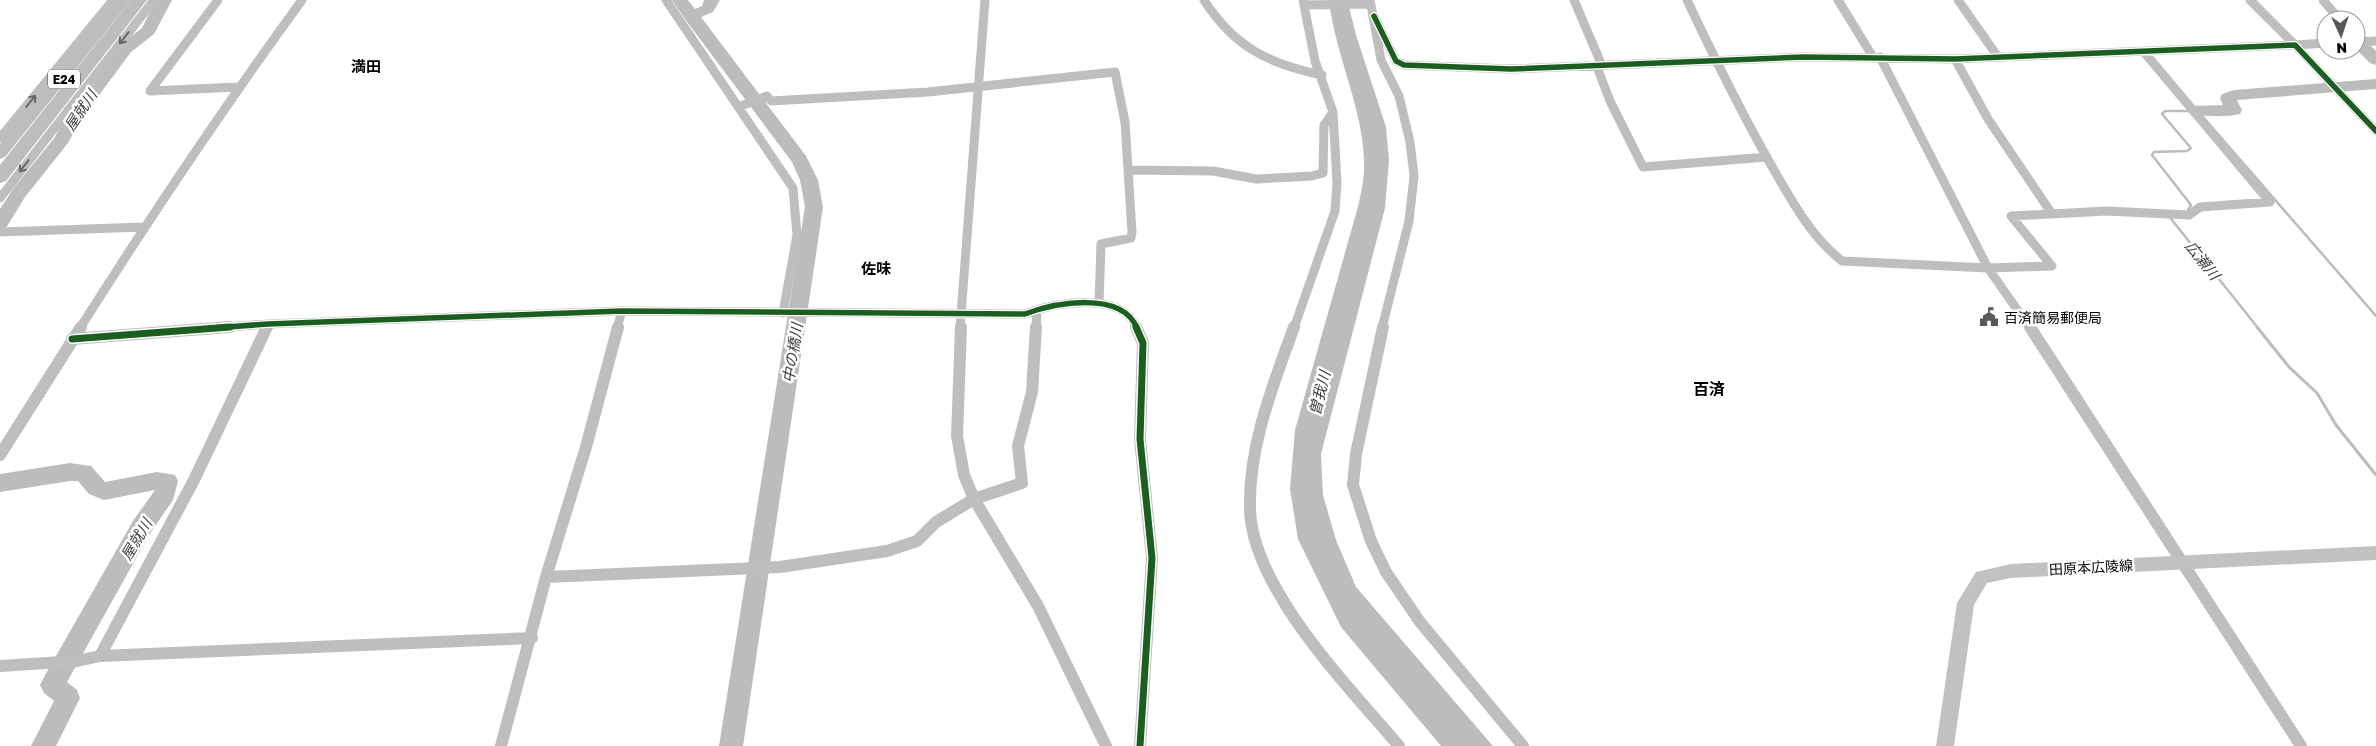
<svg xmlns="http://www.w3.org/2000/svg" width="2376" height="746" font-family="'Golos Text','Noto Sans JP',sans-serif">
<rect width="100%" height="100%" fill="#fff"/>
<path fill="#bcbcbc" d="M1329,0L1349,7L1356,35L1386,127L1389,160L1385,208L1321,454L1323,495L1336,540L1356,587L1493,746H1441L1341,627L1298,539L1290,489L1295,430L1359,203C1361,192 1364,180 1364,169C1366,114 1335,56 1329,0Z"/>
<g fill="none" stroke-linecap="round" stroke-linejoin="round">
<path stroke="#bcbcbc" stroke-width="2.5" d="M2197,110L2376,316
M2188,210L2191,205L2152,155L2154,152L2187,151L2191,148L2162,114L2165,111H2190
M2168,215L2258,328"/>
<path stroke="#bcbcbc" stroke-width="3" d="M2257,327L2289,367L2317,393L2336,425L2376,475"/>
<path fill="#bcbcbc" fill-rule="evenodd" d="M156,0H172L154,34L131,52L80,121L68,143L25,197L6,228L0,230V209L13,189L55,137L66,115L119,46L142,28Z
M672,0H688L695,9L702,6L704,0H720L713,12L701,17L806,156L818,180L823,207L743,746H719L805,207L800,180L792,162L685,19Z
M2356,35L2362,37L2376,51V65L2370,63L2356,49Z
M2376,79V89L2237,100L2242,110L2240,114C2227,117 2206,117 2193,114L2191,110L2193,106L2223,105L2220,98L2222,94L2234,90Z
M70,463L91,466L105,482L157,472L175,475L178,481L173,500L149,535L67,682L77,690L80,698L56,746H31L54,701L44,693L40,685L44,677L133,521L155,490L104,500L89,494L78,481H70L0,492V474Z"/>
<path stroke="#bebebe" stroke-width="9" d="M218,0L150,91L238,87
M666,0L793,188L797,235L783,313
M1204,0C1234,47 1269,64 1322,75
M1370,0L1381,60L1399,96L1410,142L1414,176L1409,221L1382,328
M1574,0L1600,61L1597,67L1610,101L1643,167L1767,157
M1687,0C1713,55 1740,110 1770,163C1790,198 1810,236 1842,261L1988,268L2052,266L2011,216L2107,211L2189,215L2200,207L2270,202L2144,52
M1838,0L1873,57
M1958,0L1998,57
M2250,0L2295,45L2326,43
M2323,0L2340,20
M1304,5L1370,4
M1374,16L1396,61L1404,65L1511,69L1804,57L1955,59L2295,45L2376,131
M2356,42L2376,41
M1880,57L1988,268L2030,328
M1955,59L1988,119L2052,214
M738,107L767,96L771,101L928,92L1115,72L1125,122L1132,232L1131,238L1101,244L1099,303
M0,138L113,0
M1129,170L1213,171L1256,179L1312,176L1323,173L1324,125L1333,112
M0,198L154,0
M0,232L144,227
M80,328C151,216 224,107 302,0
M213,328L268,324L622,311L1025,314C1055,303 1121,290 1137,328
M266,328L268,324
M617,328L622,311
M960,328L985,0
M1036,328L1037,311
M1294,328L1335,211L1337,183L1333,112L1315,61L1303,0"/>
<path stroke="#bebebe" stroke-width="12" d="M961,327L957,436L964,475L974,499L1038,606L1106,746
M1136,327L1143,343L1140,439L1152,558L1140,746
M1294,327C1273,385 1248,447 1250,510C1253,590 1349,687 1399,746
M1383,327L1356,454L1353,485L1371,541L1386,572L1420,622L1523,746
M2030,327L2301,746
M72,339L230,327
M0,455L81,327
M546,577L780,567L887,551L917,541L936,522L974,499L1022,483L1018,446L1032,392L1036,327
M100,656L194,480L267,327
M0,666L77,661L100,656L532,638
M501,746L546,577L586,447L618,327"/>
<path fill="#c1c1c1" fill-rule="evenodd" d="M2376,546V560L2011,578L1987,583L1974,605L1954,746H1936L1957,603L1976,572L2011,564Z"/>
<path fill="#bdbdbd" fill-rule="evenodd" d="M117,0H131L5,157L0,159V144Z"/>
<path fill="#bdbdbd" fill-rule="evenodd" d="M131,0H147L6,181L0,183V165Z"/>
<g stroke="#fff" stroke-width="8">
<path id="cycleway-far1" d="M1374,16L1396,61L1404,65L1511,69L1804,57L1955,59L2295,45L2376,131
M213,328L268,324L622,311L1025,314C1055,303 1121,290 1137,328"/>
</g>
<g stroke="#fff" stroke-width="10">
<path id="cycleway" d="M1136,327L1143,343L1140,439L1152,558L1140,746
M72,339L230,327"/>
</g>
<use href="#cycleway-far1" stroke="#1b5e20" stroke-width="5.5"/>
<use href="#cycleway" stroke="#1b5e20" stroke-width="7"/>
</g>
<defs><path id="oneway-shaft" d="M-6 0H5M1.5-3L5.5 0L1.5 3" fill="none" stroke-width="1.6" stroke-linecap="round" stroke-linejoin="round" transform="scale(1.25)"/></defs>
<g stroke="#686868">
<use href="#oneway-shaft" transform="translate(124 38) rotate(128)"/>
<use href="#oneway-shaft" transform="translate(31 101) rotate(-51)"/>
<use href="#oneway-shaft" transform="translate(24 166) rotate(128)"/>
</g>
<defs>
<g id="civic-bare" transform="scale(1.5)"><path d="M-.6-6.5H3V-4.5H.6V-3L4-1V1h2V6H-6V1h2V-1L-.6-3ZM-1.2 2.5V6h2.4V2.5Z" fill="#595959" stroke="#fff" stroke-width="2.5" paint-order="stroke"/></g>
</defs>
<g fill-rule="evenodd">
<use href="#civic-bare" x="1989" y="317"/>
</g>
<g text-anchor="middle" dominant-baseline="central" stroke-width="5" stroke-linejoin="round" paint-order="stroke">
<rect fill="#fff" stroke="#4c4c4c" stroke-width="1" x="48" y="69.5" width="32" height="19" rx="4"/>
<g font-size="12" font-weight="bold" fill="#000">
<text x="64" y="79">E24</text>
</g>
<g font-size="14" fill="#000" stroke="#fff" text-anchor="start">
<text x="2004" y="317">百済簡易郵便局</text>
</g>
<g font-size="14" fill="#000" stroke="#fff">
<text transform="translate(2091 567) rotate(-3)">田原本広陵線</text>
</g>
<g font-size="15" font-weight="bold" fill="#000" stroke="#fff">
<text x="366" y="66">満田</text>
<text x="876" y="268">佐味</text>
</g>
<g font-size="15" font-style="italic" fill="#404040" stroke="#fff">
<text transform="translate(80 110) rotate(-56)">屋就川</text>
<text transform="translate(2203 260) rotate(51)">広瀬川</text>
<text transform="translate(792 353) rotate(-81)">中の橋川</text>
<text transform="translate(1319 393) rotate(-76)">曽我川</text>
<text transform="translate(136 539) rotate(-59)">屋就川</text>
</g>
<g font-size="16" font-weight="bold" fill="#000" stroke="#fff">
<text x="1709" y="389">百済</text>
</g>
</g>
<g transform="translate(2341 35) rotate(177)"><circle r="24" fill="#ffffff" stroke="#999999"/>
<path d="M0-4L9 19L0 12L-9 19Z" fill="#595959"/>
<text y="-8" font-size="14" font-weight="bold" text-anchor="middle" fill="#000000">N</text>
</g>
</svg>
